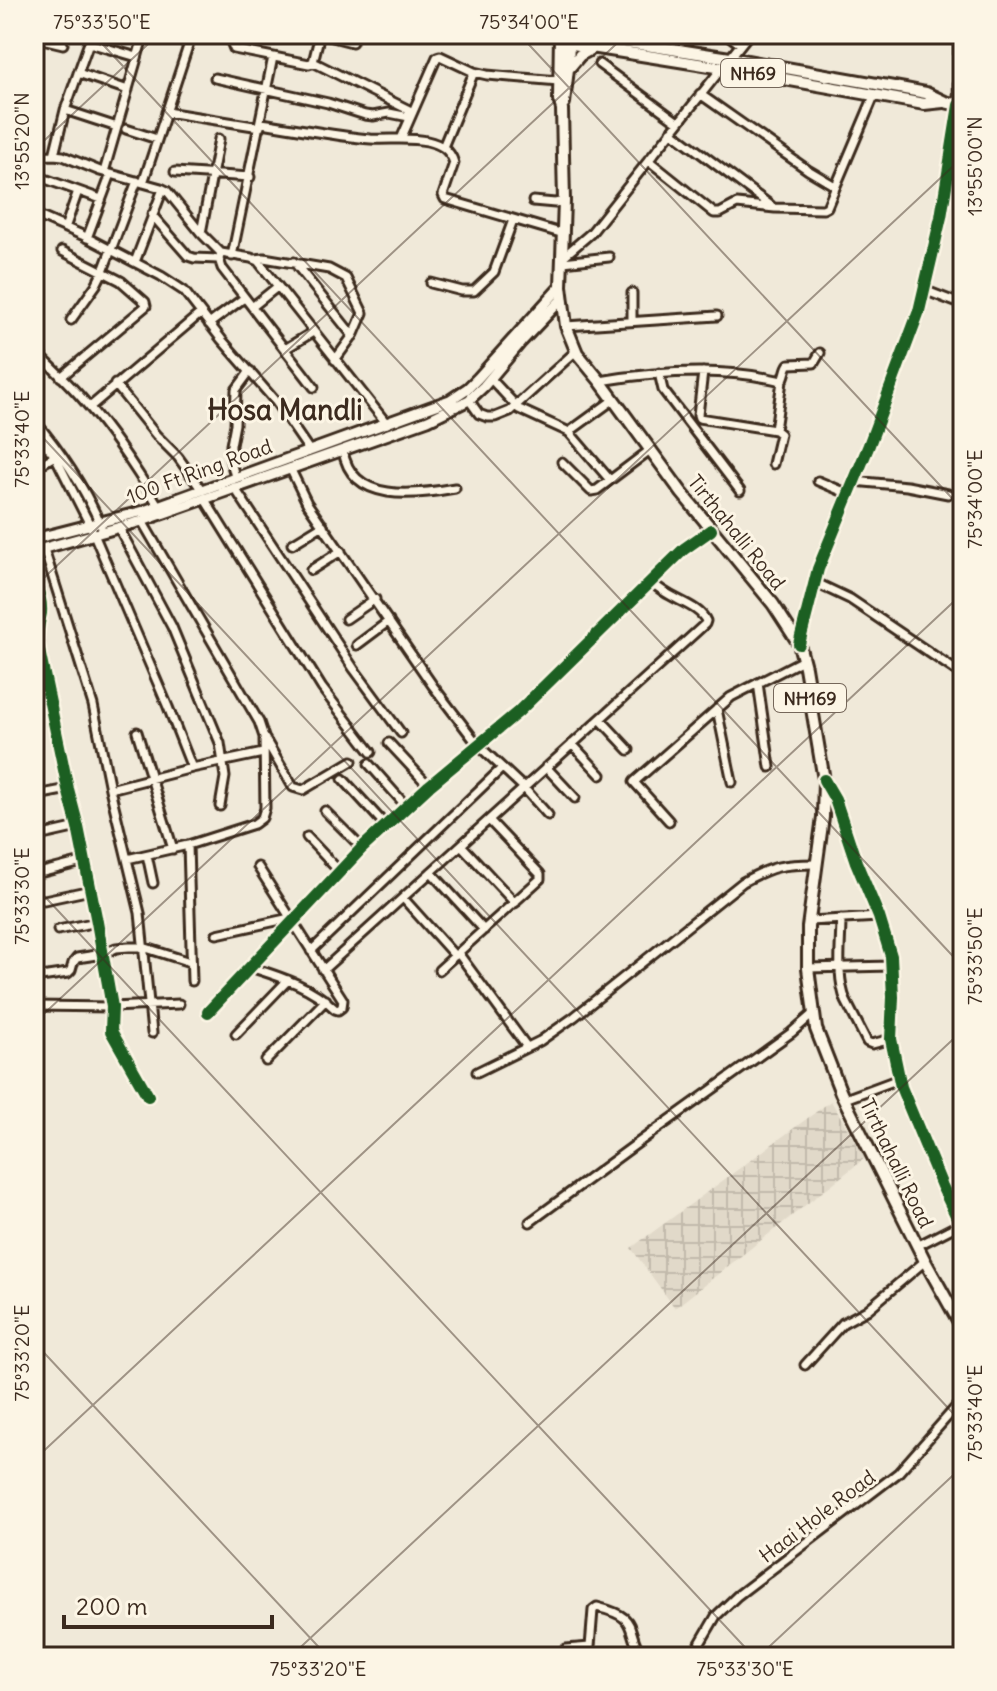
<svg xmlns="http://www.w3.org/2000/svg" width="997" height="1691" font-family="Delius,sans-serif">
<defs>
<pattern id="industrial-grid" width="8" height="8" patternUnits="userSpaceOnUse" patternTransform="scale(2)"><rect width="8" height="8" fill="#e1d9c9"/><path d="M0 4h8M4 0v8" fill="none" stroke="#c2baac"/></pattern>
</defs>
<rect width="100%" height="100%" fill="#f0e9d9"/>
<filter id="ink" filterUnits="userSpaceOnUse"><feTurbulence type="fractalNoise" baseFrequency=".0125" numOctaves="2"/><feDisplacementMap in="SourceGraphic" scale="16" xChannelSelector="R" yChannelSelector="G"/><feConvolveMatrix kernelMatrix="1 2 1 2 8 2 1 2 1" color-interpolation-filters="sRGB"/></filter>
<g filter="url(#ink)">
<path fill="url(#industrial-grid)" d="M831,1101L865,1158L675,1308L631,1248Z"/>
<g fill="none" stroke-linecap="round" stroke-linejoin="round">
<g stroke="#3b2a1e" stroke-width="13">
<path id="minor" d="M236,34L232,44L234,49L309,64L313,62L320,34
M321,34L352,42
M727,34L740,44
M34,37L63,44
M89,43L137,57
M313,62L411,111
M599,64L678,122
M78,73L128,90
M215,78L328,103L365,115L373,116L389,113L409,117
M700,94L808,170L835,186
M65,110L117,127
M166,112L260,127
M261,123C297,128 334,136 371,139C390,140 408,137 427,141C440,144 450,149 454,163L443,195L445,199L564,234
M126,129L157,139
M671,131L770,205
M401,139L437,57L440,56L474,72L487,75L559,81
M443,147L474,72
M54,155L65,110L92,34
M34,156L54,155L63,156L100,171L161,188L167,191L201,233L221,253L251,258L258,261L387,424
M648,160L714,213H720L737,204L775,208L823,209L827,207L874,96
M104,172L144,34
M175,172L250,177
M34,175L101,199
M143,183L192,34
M533,201L555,203L564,201
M34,214L82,235L161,276L184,291L222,340L276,402L309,450
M152,215L188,256L194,258L219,259
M65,228L78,191
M201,233L219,139
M87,238L111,174
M221,253L219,259L222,268L314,387
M232,256L273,57
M563,257L591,233L749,34
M255,259L264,258L329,269L346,278L363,313L354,334L335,360
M135,262L163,189
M294,262L353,336
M563,262L609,257
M431,283L462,291H474L494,272L513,220
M924,290L963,305
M252,307L277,287
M71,320L96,285L103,271L137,181
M632,321V293
M209,324L244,298
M566,326L717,316
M285,349L313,332
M34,350C52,367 70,384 86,403C114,435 136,469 158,505
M703,372L698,415L699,418L775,430
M659,373L663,390L740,491
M61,377L146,306L145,302L121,281L62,251
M490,378L519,409L569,432L610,480
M600,381C660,371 723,367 782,381
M115,384L156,435L178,457L201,489
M469,400L479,414L487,417H495L510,411L576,351
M90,407L201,313
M34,420C61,452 85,488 101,526
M34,431L55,456L90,525L168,707L192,768
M569,432L613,400
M343,451C352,504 416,495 455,488
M562,462L591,491L597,490L650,450
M773,464L780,434L775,430L782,381C786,376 785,369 789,364L814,363L820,353
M34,468L55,456
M290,468L307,503L433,686L478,745L524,788L548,815
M235,477L231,461V445L235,424L236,390L250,371
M818,481L849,494
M854,481L907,486L948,494
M234,487L354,669L401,733
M204,498L322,688L371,752
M119,528L172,627L220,743L225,777L220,806
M292,544L323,525
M44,549L93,705L110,789L140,913L152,1033
M311,570L341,551
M34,579C38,591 42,601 41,613C39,623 37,631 37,641L68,789L78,827L97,922L112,1007L111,1031L148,1096
M814,582L850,599L961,674
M346,619L375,599
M799,644L818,569L869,445L919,311L941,217L959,105
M357,645L389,621
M758,683L770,767
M717,709L732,782
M600,719L629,750
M137,732L173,849
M265,739L293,787L303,790L352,761
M389,743L429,786
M572,744L601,775
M369,764L407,807
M546,767L575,798
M34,776L37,795L68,789
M343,779L386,826
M826,783L835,799L856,862L879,917L891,956L893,997L891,1039L901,1087L942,1186L963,1230
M110,789L192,768L263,753
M325,811L362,848
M669,821L634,782L731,697L803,660
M34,837L78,827
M307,837L339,871
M188,845L192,981
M461,845L515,903
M147,855L153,883
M127,859L188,845L254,824L262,818L265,808L264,737L259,722L142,521
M43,872L86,861
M431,872L484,930
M403,898L455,956
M44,900L91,890
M841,919C841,945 836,976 846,1001L867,1042L872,1044L891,1039
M809,921L879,917
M58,930L97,922
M217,934L290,918
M311,951L502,768
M458,953L527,1047
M250,967C281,977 311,986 335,1009L338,1010L342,1007L343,1000L258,867
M808,968L891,966
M323,970L705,624L706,621C699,604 667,599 652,582
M439,970L540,879V874L489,820
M34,978L68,973L71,970L73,963L77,958L103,954L116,948L129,947H143L190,962
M34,1006L112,1007L179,1004
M208,1012L362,848L429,786L518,712L684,549L711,530
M236,1034L288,980
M266,1061L326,1000
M477,1072L540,1041L574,1017L743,882C772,866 783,864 816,864
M845,1099L899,1079
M530,1222L639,1142L791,1033L814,1013
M917,1246L960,1224
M805,1365L843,1323L867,1310L925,1261
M558,1657L566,1649L590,1647L593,1610L597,1607C641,1618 624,1627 642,1657
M692,1657L716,1616L737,1596L898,1473L963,1399"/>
</g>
<g stroke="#3b2a1e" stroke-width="15">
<path id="major" d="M959,105L960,34
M34,539L144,511L450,400L468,388L478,378L561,286
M34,551L142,521L428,420L469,400L484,386L521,342L561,300"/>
</g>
<g stroke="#3b2a1e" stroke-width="16">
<path id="highway" d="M560,34L559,100L562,109L564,201L561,286L566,326L577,353L600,381L682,493L773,604L799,644L805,667L824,780L823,817L808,927V968L816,1029L841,1093L925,1261L963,1329
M575,34L730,58L905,89L926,93L945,102L963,106
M560,42L723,68L924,104L943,102
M569,68L580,55L595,47
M564,103L568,69L569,39"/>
</g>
<use href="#minor" stroke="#fcf5e5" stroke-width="7"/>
<use href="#major" stroke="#fcf5e5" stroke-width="9"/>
<use href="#highway" stroke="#fcf5e5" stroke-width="10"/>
<g stroke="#fcf5e5" stroke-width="17">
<path id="cycleway" d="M34,579C38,591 42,601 41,613C39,623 37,631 37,641L68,789L78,827L97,922L112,1007L111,1031L148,1096
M799,644L818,569L869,445L919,311L941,217L959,105
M824,780L835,799L856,862L879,917L891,956L893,997L891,1039L901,1087L942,1186L963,1230
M208,1012L362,848L429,786L518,712L684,549L711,530"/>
</g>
<use href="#cycleway" stroke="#1b5e20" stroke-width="12"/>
</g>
</g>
<path fill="none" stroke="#3b2a1e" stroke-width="2" stroke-opacity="0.45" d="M93,34L963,967M519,34L963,510M946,34L963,53M34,150L159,34M34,428L963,1424M34,587L627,34M34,885L754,1657M34,1023L963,157M34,1342L328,1657M34,1460L963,593M290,1657L963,1030M758,1657L963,1466"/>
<g text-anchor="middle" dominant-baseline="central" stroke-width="6" stroke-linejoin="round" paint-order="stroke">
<g fill="#fcf5e5" stroke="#75675a" stroke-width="2">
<rect x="721" y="59" width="64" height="28" rx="6"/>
<rect x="774" y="684" width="72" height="28" rx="6"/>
</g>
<g font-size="18" font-weight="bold" fill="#3b2a1e">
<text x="753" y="73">NH69</text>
<text x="810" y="698">NH169</text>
</g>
<g font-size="20" fill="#3b2a1e" stroke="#fcf5e5">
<text transform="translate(199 471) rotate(-20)">100 Ft Ring Road</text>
<text transform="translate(737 532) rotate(51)">Tirthahalli Road</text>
<text transform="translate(897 1163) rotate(64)">Tirthahalli Road</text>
<text transform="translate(817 1516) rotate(-37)">Haai Hole Road</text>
</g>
<g font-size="28" font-weight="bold" fill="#3b2a1e" stroke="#fcf5e5">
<text x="285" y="410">Hosa Mandli</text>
</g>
</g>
<rect width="997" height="1691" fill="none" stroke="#fcf5e5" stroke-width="88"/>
<path d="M64 1615v12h208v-12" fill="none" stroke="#3b2a1e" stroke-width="4"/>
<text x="76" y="1615" font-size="24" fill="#3b2a1e" stroke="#fcf5e5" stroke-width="6" paint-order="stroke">200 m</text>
<rect x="44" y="44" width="909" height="1603" fill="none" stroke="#3b2a1e" stroke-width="3"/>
<g font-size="20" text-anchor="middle" fill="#3b2a1e">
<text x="102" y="29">75°33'50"E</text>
<text x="529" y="29">75°34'00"E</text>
<text transform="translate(22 141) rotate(-90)" y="7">13°55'20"N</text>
<text transform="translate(975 166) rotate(-90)" y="7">13°55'00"N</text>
<text transform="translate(22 439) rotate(-90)" y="7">75°33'40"E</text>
<text transform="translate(975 499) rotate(-90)" y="7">75°34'00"E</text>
<text transform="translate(22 896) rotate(-90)" y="7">75°33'30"E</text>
<text transform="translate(975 956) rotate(-90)" y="7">75°33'50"E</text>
<text transform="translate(22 1353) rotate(-90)" y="7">75°33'20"E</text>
<text transform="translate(975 1413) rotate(-90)" y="7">75°33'40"E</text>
<text x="318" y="1676">75°33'20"E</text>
<text x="745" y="1676">75°33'30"E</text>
</g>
</svg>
